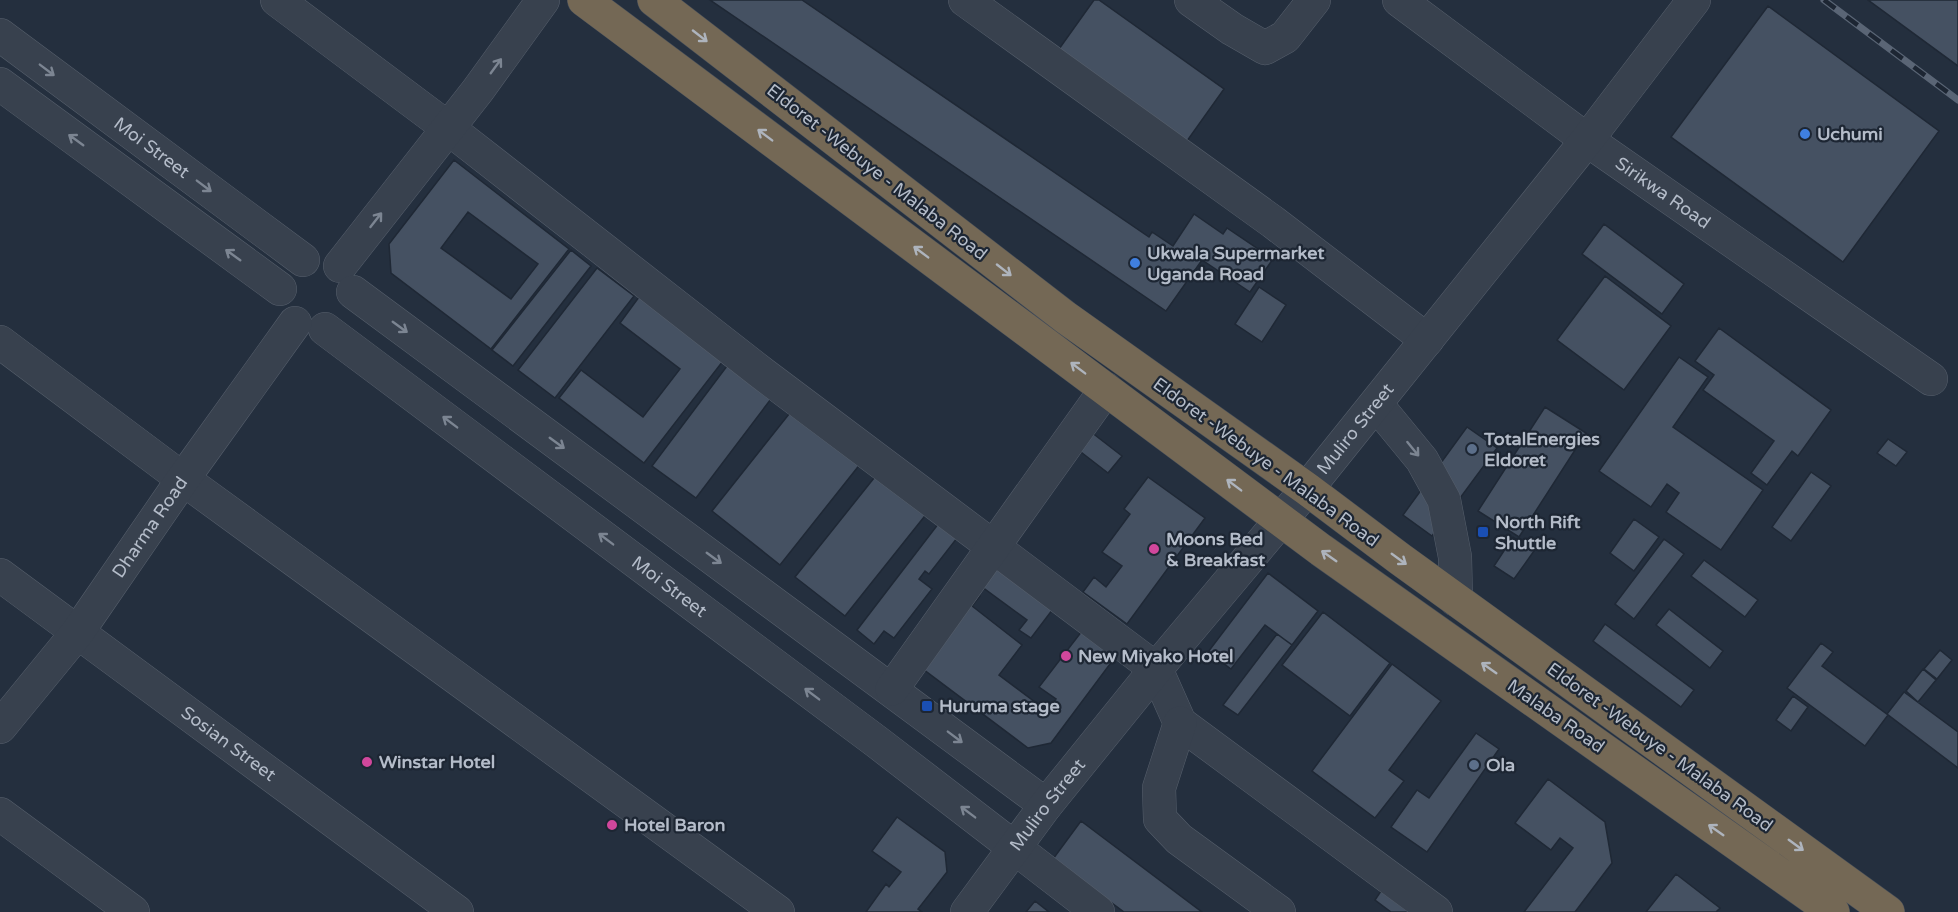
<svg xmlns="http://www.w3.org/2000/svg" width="1958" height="912" font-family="'Varela Round',sans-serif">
<rect width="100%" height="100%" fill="#242f3e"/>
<path fill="#455162" stroke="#1f2835" stroke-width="1.5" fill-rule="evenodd" d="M710,0H802L1149,237L1152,232L1173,246L1194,214L1223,234L1227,228L1273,259L1250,292L1202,260L1166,311Z
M1094,0H1099L1224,89L1182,148L1054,56Z
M1868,0H1958V66Z
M1768,6L1939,131L1843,262L1671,137Z
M454,160L569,249L491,349L391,273L389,244ZM468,212L538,264L511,299L441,248Z
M1604,224L1684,284L1662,314L1582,254Z
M571,250L591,266L513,366L492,350Z
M597,268L634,296L555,398L518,370Z
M1605,276L1671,326L1624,390L1557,340Z
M1259,287L1286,305L1262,342L1235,324Z
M639,297L723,361L644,463L559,398L581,370L643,417L680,369L620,323Z
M1719,328L1831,410L1798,456L1792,451L1767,485L1751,473L1774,441L1703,390L1714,375L1695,361Z
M1679,357L1708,377L1673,427L1763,490L1721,550L1666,512L1679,493L1667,484L1651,507L1599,471Z
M730,362L774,395L696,498L652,466Z
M1545,407L1586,433L1519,537L1478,511Z
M793,409L861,463L780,565L712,511Z
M1467,427L1497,448L1432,536L1403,515Z
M1091,432L1122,456L1108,473L1077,449Z
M1888,439L1907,452L1896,466L1877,453Z
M1811,472L1831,486L1791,541L1772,527Z
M878,473L928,512L845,616L795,577Z
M1148,477L1205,518L1127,624L1083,592L1094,577L1106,587L1122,566L1102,552L1130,514L1124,509Z
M942,519L961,533L929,574L925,571L919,579L932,589L894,638L884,631L874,644L857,630Z
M1634,519L1659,537L1634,571L1610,553Z
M1513,537L1534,551L1514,579L1494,566Z
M1664,539L1684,554L1634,619L1615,604Z
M1704,560L1758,600L1745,617L1691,576Z
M989,561L1053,609L1031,638L1019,630L1027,620L974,581Z
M1268,573L1318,611L1292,645L1265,625L1231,669L1208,652Z
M970,588L980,596L972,606L1022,645L999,675L1047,711L1056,699L1039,687L1082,631L1116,656L1051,743L1028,748L915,663Z
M1669,609L1723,651L1710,668L1656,625Z
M1323,612L1390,663L1350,716L1282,665Z
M1605,624L1694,690L1681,707L1593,641Z
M1277,634L1292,645L1238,715L1223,705Z
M1821,643L1833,652L1822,666L1888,715L1865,746L1787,688Z
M1940,650L1952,660L1937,679L1924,669Z
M1392,664L1441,701L1389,770L1404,781L1375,818L1312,771Z
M1923,669L1936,680L1918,702L1906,691Z
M1904,692L1958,732V768L1887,714Z
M1793,696L1808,707L1791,731L1776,720Z
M1476,733L1499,749L1427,852L1391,827L1417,790L1429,798Z
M1548,779L1605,822L1612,863L1575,912H1524L1573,848L1560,838L1551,850L1515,823Z
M897,817L945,852L947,872L918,909L922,912H866L886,884L889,887L901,872L872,851Z
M1081,821L1202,912H1124L1053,859Z
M1676,874L1720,908L1716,912H1646Z
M1381,891L1409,912H1391L1375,900Z
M1035,901L1049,912H1026Z"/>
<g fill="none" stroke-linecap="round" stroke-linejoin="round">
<g stroke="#565f6c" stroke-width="34">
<g id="minor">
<path d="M277,0L448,128L763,374L1156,669L1180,723L1436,912"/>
<path d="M965,0L1273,222L1427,340"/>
<path d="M1191,0L1232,29L1265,48L1285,37L1314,0"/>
<path id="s1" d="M1399,0L1587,140L1931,379"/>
<path id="s2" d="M0,35L303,260"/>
<path d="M0,84L280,289"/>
<path d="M340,266L478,90L543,0"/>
<path d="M353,292L1046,805"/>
<path id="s3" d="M325,329L877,742L1098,912"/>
<path d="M0,342L183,479L778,912"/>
<path d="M1376,404L1422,460L1444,500L1455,557L1456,600"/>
<path id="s4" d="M0,575L457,912"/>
<path d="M892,689L1106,389"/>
<path d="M1180,723L1159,788L1160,819L1179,839L1279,912"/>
<path id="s5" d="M0,727L77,633L183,479L295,323"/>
<path d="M0,814L133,912"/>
<path id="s6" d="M967,912L1046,805L1156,669L1307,489L1587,140L1694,0"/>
</g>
</g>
<g stroke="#434c59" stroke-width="34">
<path id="highway" d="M584,0L1321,550L1833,912
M654,0L1065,317L1307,489L1400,559L1888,912"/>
</g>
<use href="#minor" stroke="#38414e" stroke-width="33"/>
<use href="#highway" stroke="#746855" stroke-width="33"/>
<g stroke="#5a6575" stroke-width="7">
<path id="rail" d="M1824,0L1958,100"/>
</g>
<use href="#rail" stroke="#1d2633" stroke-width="4.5" stroke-dasharray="14" stroke-linecap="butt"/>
</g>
<defs><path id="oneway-shaft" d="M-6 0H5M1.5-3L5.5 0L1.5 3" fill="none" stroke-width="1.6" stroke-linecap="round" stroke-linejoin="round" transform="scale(1.5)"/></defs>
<g stroke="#aeb4bd">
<use href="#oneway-shaft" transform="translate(700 36) rotate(38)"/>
<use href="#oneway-shaft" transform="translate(765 135) rotate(-143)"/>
<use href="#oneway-shaft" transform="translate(921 252) rotate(-143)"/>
<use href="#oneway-shaft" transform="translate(1004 270) rotate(38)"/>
<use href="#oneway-shaft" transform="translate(1078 368) rotate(-143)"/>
<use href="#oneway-shaft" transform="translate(1234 485) rotate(-143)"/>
<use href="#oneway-shaft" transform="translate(1329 556) rotate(-145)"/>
<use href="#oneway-shaft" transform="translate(1399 559) rotate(36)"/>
<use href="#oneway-shaft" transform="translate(1489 668) rotate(-145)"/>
<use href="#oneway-shaft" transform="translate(1716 830) rotate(-145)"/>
<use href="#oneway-shaft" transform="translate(1796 845) rotate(36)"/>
</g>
<g stroke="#7c8592">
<use href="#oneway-shaft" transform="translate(496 66) rotate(-54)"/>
<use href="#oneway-shaft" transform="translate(47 70) rotate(37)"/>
<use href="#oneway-shaft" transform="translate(76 140) rotate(-144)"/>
<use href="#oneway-shaft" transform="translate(204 186) rotate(37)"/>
<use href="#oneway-shaft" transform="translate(376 220) rotate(-52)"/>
<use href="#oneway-shaft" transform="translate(233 255) rotate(-144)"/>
<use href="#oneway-shaft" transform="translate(400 327) rotate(36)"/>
<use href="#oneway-shaft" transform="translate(450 422) rotate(-143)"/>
<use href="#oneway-shaft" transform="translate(557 443) rotate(36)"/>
<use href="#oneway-shaft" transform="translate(1413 449) rotate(51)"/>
<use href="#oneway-shaft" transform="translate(606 539) rotate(-143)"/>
<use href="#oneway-shaft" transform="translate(714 558) rotate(36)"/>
<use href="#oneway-shaft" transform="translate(812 694) rotate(-143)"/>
<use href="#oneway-shaft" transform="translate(955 737) rotate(37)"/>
<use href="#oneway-shaft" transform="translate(968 812) rotate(-143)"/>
</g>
<g fill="#3f7fe0" stroke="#1d2633" stroke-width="2">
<circle cx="1805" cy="134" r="6"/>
<circle cx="1135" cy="263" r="6"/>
</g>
<g fill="#5c6f8a" stroke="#1d2633" stroke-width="2">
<circle cx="1472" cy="449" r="6"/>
<circle cx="1474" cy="765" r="6"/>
</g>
<g fill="#1a4fb4" stroke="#1d2633" stroke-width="2">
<rect x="1477" y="526" width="12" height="12" rx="3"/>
<rect x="921" y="700" width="12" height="12" rx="3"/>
</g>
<g fill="#d1479c" stroke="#1d2633" stroke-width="2">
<circle cx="1154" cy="549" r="6"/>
<circle cx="1066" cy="656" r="6"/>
<circle cx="367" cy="762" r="6"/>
<circle cx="612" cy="825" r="6"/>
</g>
<g text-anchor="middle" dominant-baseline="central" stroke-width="4.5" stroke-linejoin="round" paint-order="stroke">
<g font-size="18" font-weight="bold" fill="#b4bcc9" stroke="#1d2633" text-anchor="start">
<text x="1817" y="134">Uchumi</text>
<text x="1147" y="253">Ukwala Supermarket<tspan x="1147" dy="21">Uganda Road</tspan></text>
<text x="1484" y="439">TotalEnergies<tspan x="1484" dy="21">Eldoret</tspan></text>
<text x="1495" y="522">North Rift<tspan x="1495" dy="21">Shuttle</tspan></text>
<text x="1166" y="539">Moons Bed<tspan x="1166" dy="21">&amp; Breakfast</tspan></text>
<text x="1078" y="656">New Miyako Hotel</text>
<text x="939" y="706">Huruma stage</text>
<text x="379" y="762">Winstar Hotel</text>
<text x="1486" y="765">Ola</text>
<text x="624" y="825">Hotel Baron</text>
</g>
<g font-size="18" fill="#b4bcc9" stroke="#1d2633">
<text stroke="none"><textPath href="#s2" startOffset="189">Moi Street</textPath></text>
<text transform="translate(877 172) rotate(38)">Eldoret -Webuye - Malaba Road</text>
<text stroke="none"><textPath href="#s1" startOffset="327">Sirikwa Road</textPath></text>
<text stroke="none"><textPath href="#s6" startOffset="620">Muliro Street</textPath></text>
<text transform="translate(1266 462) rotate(36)">Eldoret -Webuye - Malaba Road</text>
<text stroke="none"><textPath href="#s5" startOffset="250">Dharma Road</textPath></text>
<text stroke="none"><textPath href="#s3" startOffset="430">Moi Street</textPath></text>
<text transform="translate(1556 716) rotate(35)">Malaba Road</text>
<text stroke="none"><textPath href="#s4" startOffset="284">Sosian Street</textPath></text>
<text transform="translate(1660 747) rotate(36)">Eldoret -Webuye - Malaba Road</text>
<text stroke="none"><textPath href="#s6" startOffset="134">Muliro Street</textPath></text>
</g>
</g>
</svg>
